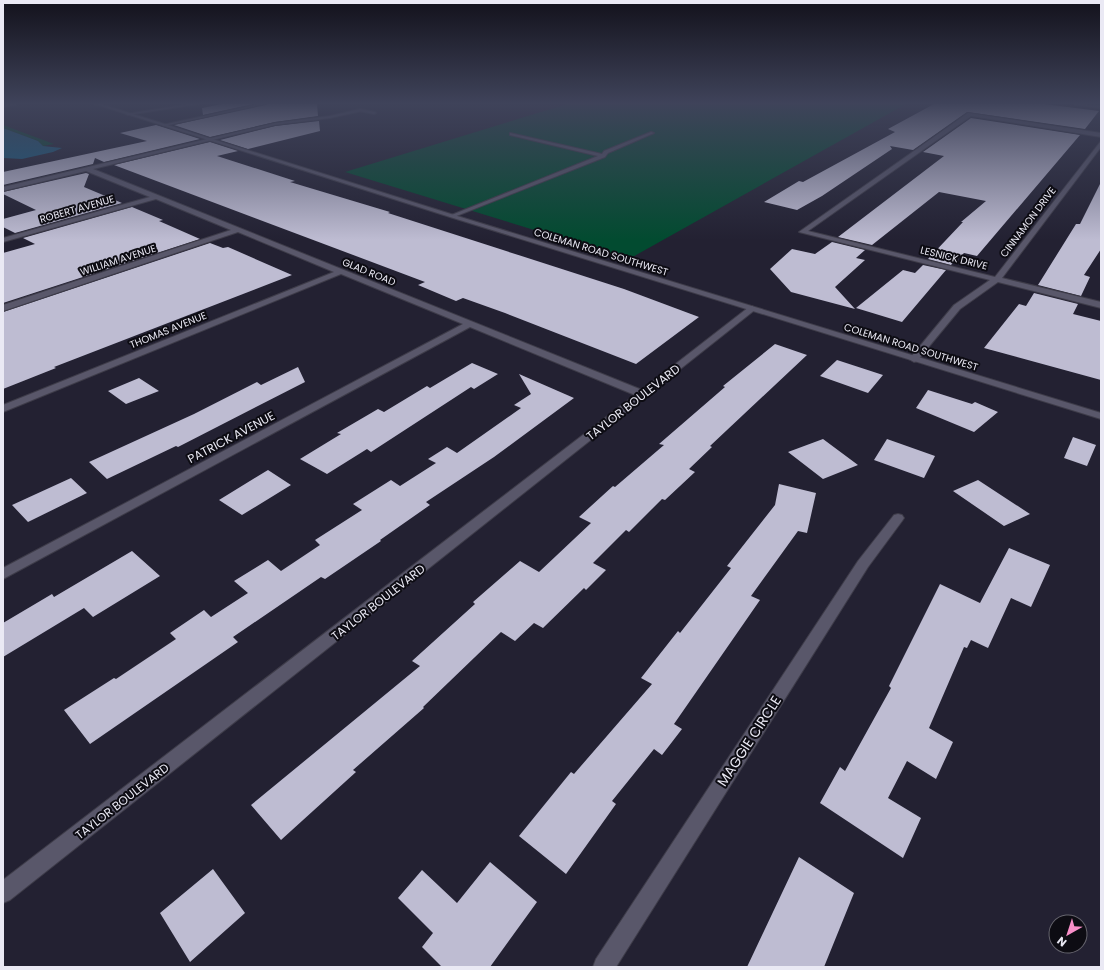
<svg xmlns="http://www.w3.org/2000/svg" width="1104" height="970" font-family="Poppins,sans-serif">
<rect width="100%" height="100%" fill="#232132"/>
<path fill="#024b30" d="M567,104H906L629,259L345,172Z
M3,125L54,144L43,146L38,141L3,128Z"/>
<path fill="#165e82" d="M3,128L38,141L43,146L62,148L53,152L22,159L3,158Z"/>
<path fill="#bebcd2" d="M222,104H253L203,115L202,108Z
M267,104H317L318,116L275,122L210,137L174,125Z
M934,104H1044L1099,111L1085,129L967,112L913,150L890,146L892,149L822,196L797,210L764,202L799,181L803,182L895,132L888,129Z
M971,118L1080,135L977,256L964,253L961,256H958L951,265L928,259L963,222H961L986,201L939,192L872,245L838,237L944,156L923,152Z
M319,121L320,131L248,149L220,140L275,126Z
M156,125L200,139L104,162L95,158L93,164L3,185V172L147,141L120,133Z
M210,142L238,151L217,156L295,181L290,182L390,212L388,213L624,289L699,317L636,364L505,313L463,298L456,301L418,285L425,282L114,165Z
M86,173L89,174L84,187L122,203L15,233L3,227V219L36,210L3,194V192Z
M1101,182V249L1084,275L1090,277L1081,296L1038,285L1076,224H1080Z
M132,207L163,220L159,221L200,239L3,303V253L35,244L23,238Z
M832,242L865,250L856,258L865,260L835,287L855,309L791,292L770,269L792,249L815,254Z
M210,243L223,248L228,247L292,275L54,367L56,368L3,389V312Z
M923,265L946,270L902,322L856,308L903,270L915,273Z
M1034,293L1078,304L1073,314L1101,321V380L984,348L1019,304L1026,306Z
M775,344L807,355L710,446L712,447L689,469L695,472L665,500L662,499L629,532L626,530L593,563L606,570L586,590L584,588L543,628L534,623L515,641L501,632L423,707L424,708L353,770L356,772L281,840L251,805L420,666L412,661L475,604L473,602L520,561L539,572L591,523L579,517L613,486L615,487L664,445L659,444L725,387L723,386Z
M837,360L883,375L868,393L820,376Z
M472,363L498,374L474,389L471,387L371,452L367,449L327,474L300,459L341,434L337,433L378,409L384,412L427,386L430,388Z
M298,367L305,382L178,447L176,446L107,479L89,462L194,414L257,382L261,385Z
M519,374L574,398L494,457L426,502L430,505L380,540L381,541L325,579L321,577L233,637L238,642L90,744L64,710L114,678L116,679L176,639L170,633L204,610L211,617L248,593L234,581L268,560L281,571L320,545L315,540L362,510L353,504L391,480L400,486L436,463L428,459L447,447L457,453L521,408L514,405L531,394Z
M139,378L159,391L126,404L108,391Z
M928,390L972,404L975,402L998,412L974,432L916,408Z
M1073,437L1096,445L1087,466L1064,458Z
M823,439L858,465L823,479L788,452Z
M887,439L935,456L924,478L874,460Z
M268,470L291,485L242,515L219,500Z
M71,478L87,493L28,522L12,505Z
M978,480L1030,514L1004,526L953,491Z
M779,484L816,493L807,533L798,531L751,596L760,600L674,724L682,729L662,755L654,749L612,801L616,804L566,874L519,836L571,772L574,774L652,684L641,678L678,631L680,633L731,568L727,566L775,505Z
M1009,548L1050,565L1031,607L1011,598L988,648L971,640L967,648L964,647L929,728L953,742L936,779L907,761L888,798L921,818L903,858L820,803L840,767L845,771L891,688L889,686L940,584L980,603Z
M132,551L160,576L93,617L84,608L3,657V623L52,594L54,597Z
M799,857L854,893L824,967H747Z
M490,862L537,902L490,967H442L422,947L433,933L398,898L422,870L457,903Z
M213,869L245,913L190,962L160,913Z"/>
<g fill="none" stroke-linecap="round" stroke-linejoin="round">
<g stroke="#3e3c49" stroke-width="2">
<path id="lane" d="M190,104H198L128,115L126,114Z
M360,109L375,112L376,113L374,114L359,111Z
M651,132L654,133L608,153L605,157L454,217L449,216L598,156L510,135V133L602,154L604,151Z"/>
</g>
<g stroke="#3e3c49" stroke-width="2">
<path id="street" d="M16,104V105L3,107V105Z
M259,104H266L164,126L162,125Z
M1074,104L1101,106V108L1076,105Z
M360,109L362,111L330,118L275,125L93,169L642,390L749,307L752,306L756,309L10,900L3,903V880L635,395L470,327L3,579V568L463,324L341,274L3,412V405L334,272L238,232L3,311V305L231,230L156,199L3,242V238L150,197L86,171L3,191V187L275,123L330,116Z
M968,113L1101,133V137L971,116L808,231L995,277L1101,141V147L1002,278L1101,302V308L998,282L960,309L917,361L914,362L909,359L911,357L954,305L990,280L799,232Z
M898,514L902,515L904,518L902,521L868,567L616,967H593L596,959L858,561L894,515Z"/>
</g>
<g stroke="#3e3c49" stroke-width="2">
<path id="secondary" d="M95,104H101L454,215L1101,413V419L450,217Z"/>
</g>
<use href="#lane" fill="#59576a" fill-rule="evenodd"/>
<use href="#street" fill="#59576a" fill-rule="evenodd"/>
<use href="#secondary" fill="#59576a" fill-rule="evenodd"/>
</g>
<linearGradient id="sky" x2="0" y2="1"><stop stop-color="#13121c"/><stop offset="0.43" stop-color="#3f435a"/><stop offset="1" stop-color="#3f435a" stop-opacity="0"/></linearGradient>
<rect width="1104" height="240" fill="url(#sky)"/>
<g text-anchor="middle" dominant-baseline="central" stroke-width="4" stroke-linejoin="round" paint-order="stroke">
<g font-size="10" fill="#eae9f4" stroke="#0d0c13">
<text transform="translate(77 209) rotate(-16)">ROBERT AVENUE</text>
<text transform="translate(1028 222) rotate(-53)">CINNAMON DRIVE</text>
<text transform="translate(601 252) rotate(17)">COLEMAN ROAD SOUTHWEST</text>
<text transform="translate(954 258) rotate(14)">LESNICK DRIVE</text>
<text transform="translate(118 260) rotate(-18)">WILLIAM AVENUE</text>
<text transform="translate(369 272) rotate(22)">GLAD ROAD</text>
<text transform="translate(168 330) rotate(-22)">THOMAS AVENUE</text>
<text transform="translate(911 347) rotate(17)">COLEMAN ROAD SOUTHWEST</text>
</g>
<g font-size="12" fill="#eae9f4" stroke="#0d0c13">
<text transform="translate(633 402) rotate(-38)">TAYLOR BOULEVARD</text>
<text transform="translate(231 437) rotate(-28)">PATRICK AVENUE</text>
<text transform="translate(378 602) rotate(-38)">TAYLOR BOULEVARD</text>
<text transform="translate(122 801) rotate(-38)">TAYLOR BOULEVARD</text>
</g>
<g font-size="14" fill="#eae9f4" stroke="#0d0c13">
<text transform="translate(749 741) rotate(-57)">MAGGIE CIRCLE</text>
</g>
</g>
<rect width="1104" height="970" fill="none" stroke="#eae9f4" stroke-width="8"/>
<g transform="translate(1068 934) rotate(219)"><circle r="19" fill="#0d0c13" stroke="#65646d"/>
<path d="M0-3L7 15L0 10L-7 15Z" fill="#f98fc9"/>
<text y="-6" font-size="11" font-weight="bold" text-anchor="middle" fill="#eae9f4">N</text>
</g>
</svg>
